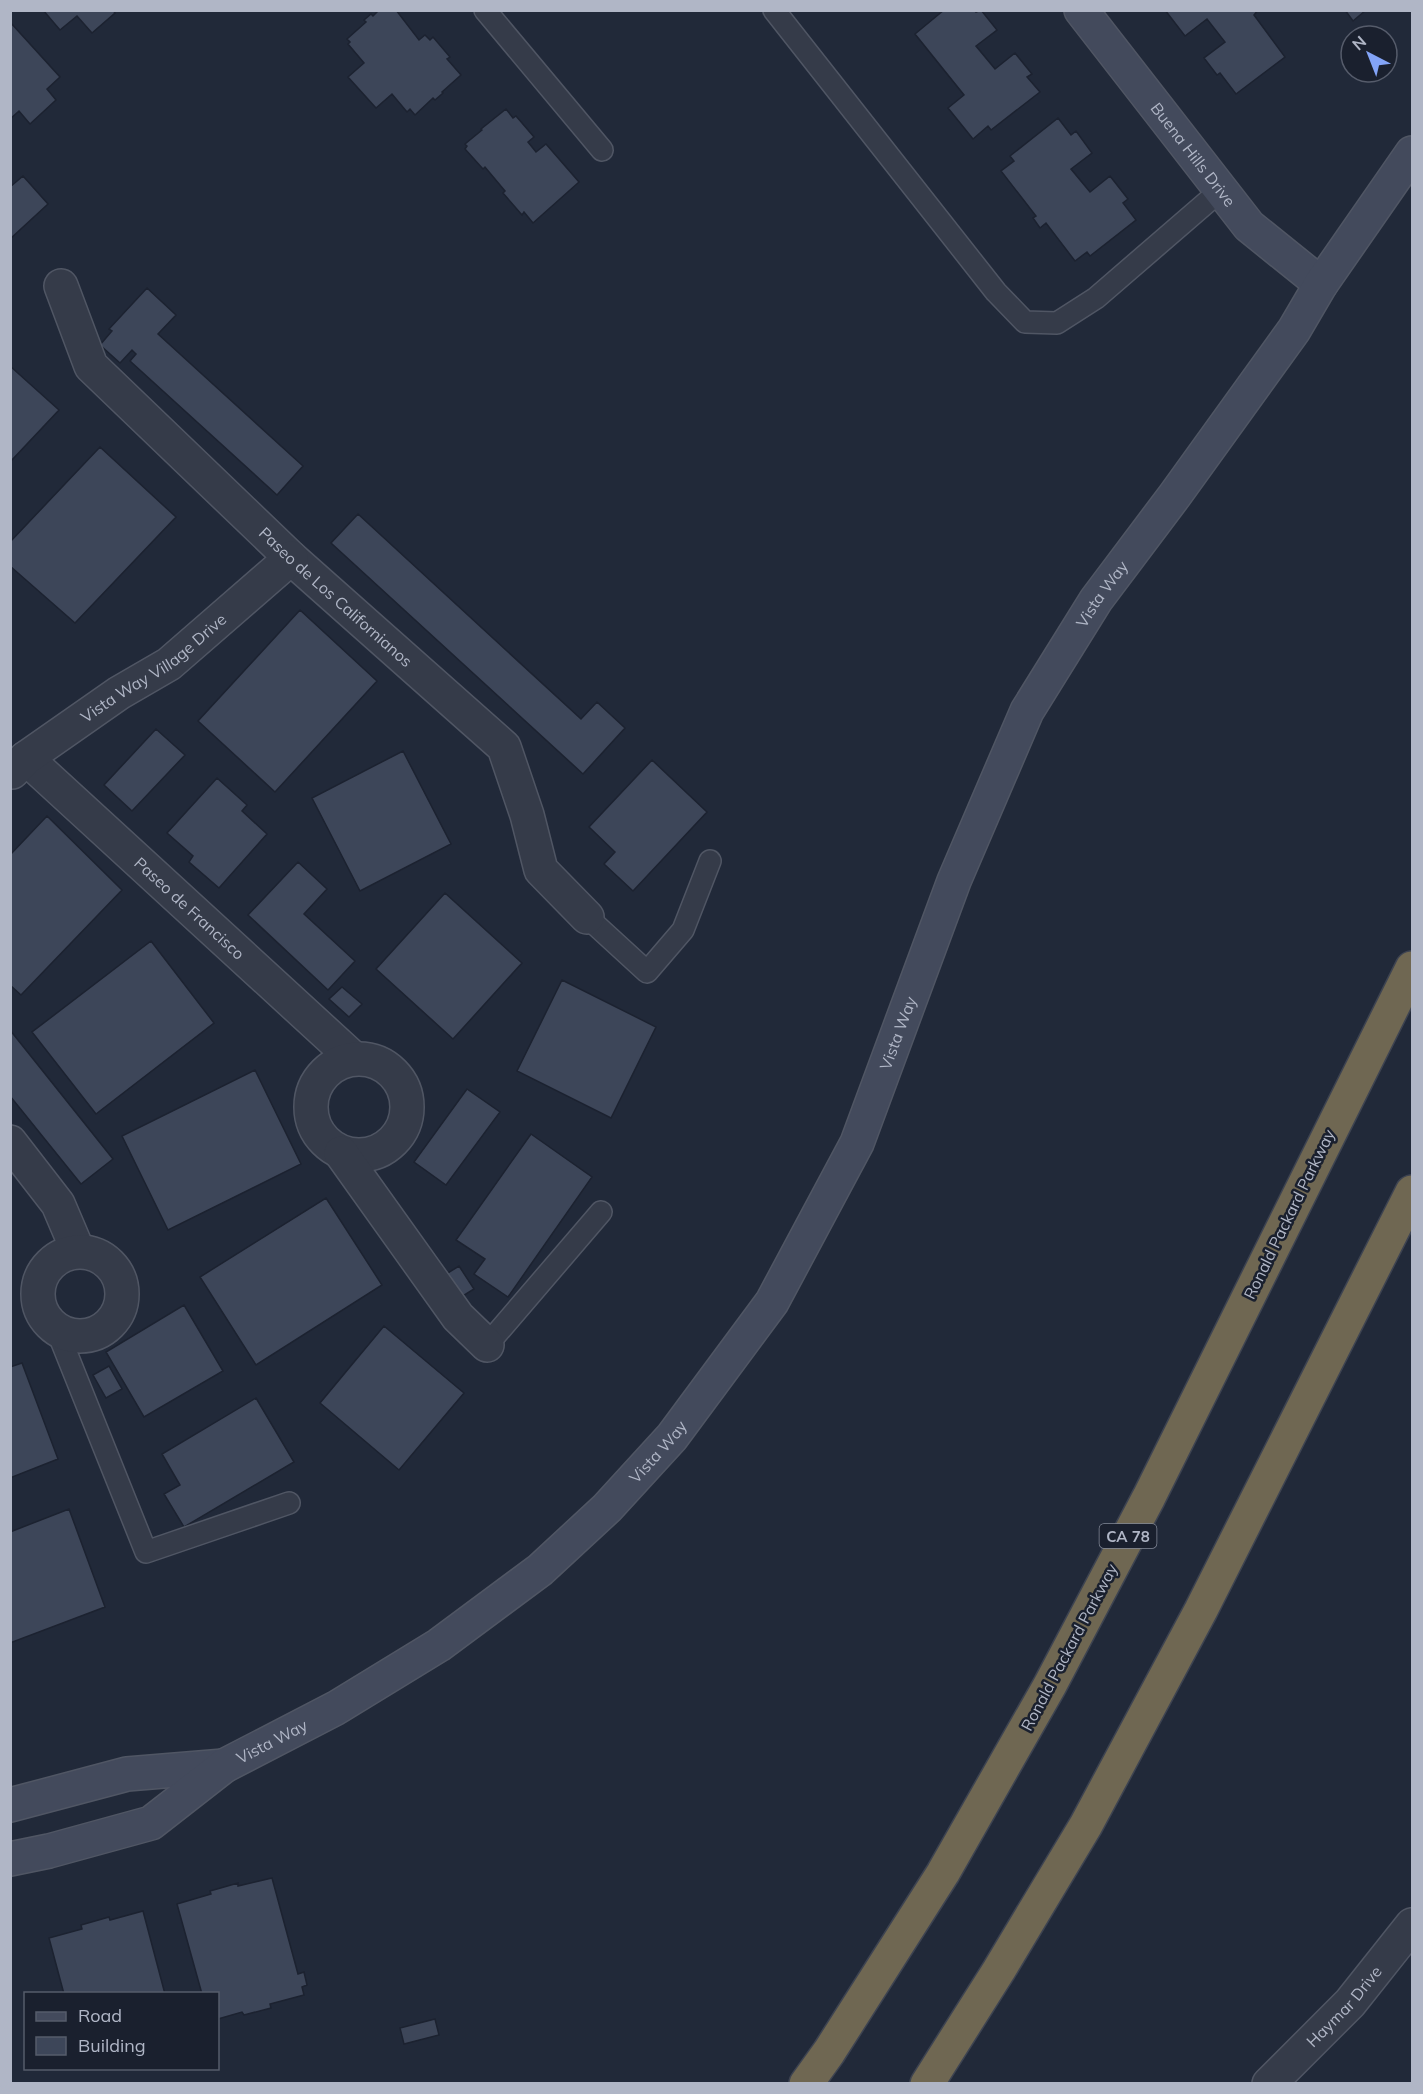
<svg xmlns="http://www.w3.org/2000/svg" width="1423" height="2094" font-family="Mulish,sans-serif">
<rect width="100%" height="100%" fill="#212939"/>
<path fill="#3d4659" stroke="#1c2230" stroke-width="1.5" d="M43,10H113L115,13L92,33L77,16L60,30Z
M379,10H396L419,40L425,35L430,40L433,37L450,57L447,59L461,75L442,92L443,93L435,100L433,98L415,115L410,109L407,112L392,94L376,108L348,77L364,63L348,44L350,42L347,39L366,22L364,20L371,14L373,16Z
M944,10H974L976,12L981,10L997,30L976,46L995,69L1015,53L1032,74L1027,77L1040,92L991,130L988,126L973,139L948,108L964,95L915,34Z
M1165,10H1258L1254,15L1285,57L1236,94L1220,73L1217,75L1204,58L1225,42L1207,19L1185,36Z
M1345,10H1366L1353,21Z
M10,22L60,77L47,89L56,100L30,124L19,111L10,119Z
M506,109L513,118L516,116L534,137L528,142L536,152L546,144L579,182L533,223L524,212L522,215L503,193L505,191L485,167L483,169L465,149L467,146L465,144L482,130L481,129Z
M1058,118L1071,135L1076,131L1092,153L1071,169L1090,192L1110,176L1128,199L1123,203L1136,220L1090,256L1087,252L1075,261L1046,223L1040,228L1033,218L1036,216L1001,171L1014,161L1010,156Z
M23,176L48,204L10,239V187Z
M147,288L176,315L158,334L303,466L277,495L130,361L136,354L132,350L120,363L100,345L112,331L109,329Z
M10,366L59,410L10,462Z
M100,447L176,517L75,623L10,566V542Z
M358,514L581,719L597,702L625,728L583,774L331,543Z
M300,610L377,681L275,792L198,721Z
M156,729L185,755L132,811L104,785Z
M403,751L451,844L360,891L312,798Z
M652,760L707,812L633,891L604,864L615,852L589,827Z
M217,778L247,805L242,811L267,834L219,888L189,862L193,856L167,833Z
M47,816L122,890L21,995L10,985V855Z
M298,862L327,889L304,914L355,961L328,990L248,915Z
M445,893L522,963L453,1039L376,969Z
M151,941L214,1023L96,1114L32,1032Z
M562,980L656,1027L611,1118L517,1071Z
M342,987L362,1004L349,1017L329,999Z
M10,1030L113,1159L81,1184L10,1096Z
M255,1070L301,1164L168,1230L122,1136Z
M467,1089L500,1112L446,1185L414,1162Z
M531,1134L592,1177L508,1297L474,1274L485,1259L456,1240Z
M326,1198L382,1285L256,1365L200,1277Z
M459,1266L474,1289L458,1299L443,1276Z
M184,1305L223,1371L144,1417L106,1352Z
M384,1326L464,1393L399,1470L320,1403Z
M22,1363L58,1459L10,1478V1367Z
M109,1366L122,1389L106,1398L93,1375Z
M256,1398L294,1462L184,1527L164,1494L180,1485L162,1454Z
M69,1509L105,1607L10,1643V1532Z
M272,1878L298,1974L304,1972L307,1985L302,1987L304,1995L270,2004L271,2008L244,2015L242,2012L218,2019V1994H202L177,1904L211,1894L210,1891L238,1883V1886Z
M143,1911L165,1994H64L49,1938L82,1929L81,1925L109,1917L110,1920Z
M435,2019L439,2035L404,2044L400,2028Z"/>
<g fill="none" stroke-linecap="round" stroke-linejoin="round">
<g stroke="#505664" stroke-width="24">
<path id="lane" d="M485,10L602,150
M774,10L996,292L1025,322L1057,323L1096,298L1221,190
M587,917L647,972L683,930L710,861
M57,1330L146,1552L289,1503
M487,1345L601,1212"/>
</g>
<g stroke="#505664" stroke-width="36">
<g id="street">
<path id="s1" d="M61,286L91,366L291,558L504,747L527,815L541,870L587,917"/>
<path id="s2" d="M26,758L353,1058"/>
<path id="s3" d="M12,772L26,758L119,693L169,664L291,558"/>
<circle cx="359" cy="1107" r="48"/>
<path d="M10,1142L58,1204L78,1251"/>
<path d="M341,1153L458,1317L487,1345"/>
<circle cx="80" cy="1294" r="42"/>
<path id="s4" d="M1269,2084L1350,2003L1412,1925"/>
</g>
</g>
<g stroke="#505664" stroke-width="36">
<g id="secondary">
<path id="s5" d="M1081,10L1249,226L1321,284"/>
<path d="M10,1805L127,1774L224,1766"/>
<path id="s6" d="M10,1859L49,1851L151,1823L224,1766L336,1708L439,1645L540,1570L607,1508L672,1437L772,1302L857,1143L954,881L1027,711L1096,600L1175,495L1294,330L1321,284L1412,153"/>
</g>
</g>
<g stroke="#3d4351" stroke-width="36">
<path id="highway" d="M806,2084L829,2052L943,1873L1050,1685L1149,1497L1412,968
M927,2084L999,1970L1086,1825L1201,1610L1412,1192"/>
</g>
<use href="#lane" stroke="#353b49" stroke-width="21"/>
<use href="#street" stroke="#353b49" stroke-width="33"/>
<use href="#secondary" stroke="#434a5c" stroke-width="33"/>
<use href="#highway" stroke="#6f6752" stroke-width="33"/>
</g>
<g text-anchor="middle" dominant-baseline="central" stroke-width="5" stroke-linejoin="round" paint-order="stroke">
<rect fill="#1a202e" stroke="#838998" stroke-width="1.5" x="1099.5" y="1524" width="57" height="24" rx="4.5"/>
<g font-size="15" font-weight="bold" fill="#b0b6c6">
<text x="1128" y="1536">CA 78</text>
</g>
<g font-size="16" fill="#b0b6c6" stroke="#1a202e">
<text stroke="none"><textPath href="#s5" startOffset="183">Buena Hills Drive</textPath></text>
<text stroke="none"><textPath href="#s6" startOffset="1750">Vista Way</textPath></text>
<text stroke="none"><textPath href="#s1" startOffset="422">Paseo de Los Californianos</textPath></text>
<text stroke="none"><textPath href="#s3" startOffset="176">Vista Way Village Drive</textPath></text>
<text stroke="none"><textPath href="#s2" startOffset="222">Paseo de Francisco</textPath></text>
<text stroke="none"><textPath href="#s6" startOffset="1264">Vista Way</textPath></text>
<text transform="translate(1289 1214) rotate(-64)">Ronald Packard Parkway</text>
<text stroke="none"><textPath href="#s6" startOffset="778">Vista Way</textPath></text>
<text transform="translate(1069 1647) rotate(-62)">Ronald Packard Parkway</text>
<text stroke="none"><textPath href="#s6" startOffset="292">Vista Way</textPath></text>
<text stroke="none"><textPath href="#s4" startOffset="108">Haymar Drive</textPath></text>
</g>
</g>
<rect width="1423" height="2094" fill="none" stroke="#b0b6c6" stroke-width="24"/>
<rect x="24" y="1992" width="195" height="78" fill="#1a202e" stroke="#565c6b" stroke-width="1.5"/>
<rect x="36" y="2012" width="30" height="9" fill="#434a5c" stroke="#565c6b" stroke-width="1.5"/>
<text x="78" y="2022" font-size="18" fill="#b0b6c6">Road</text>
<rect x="36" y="2037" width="30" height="18" fill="#3d4659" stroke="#565c6b" stroke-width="1.5"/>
<text x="78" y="2052" font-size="18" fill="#b0b6c6">Building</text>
<g transform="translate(1369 54) rotate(318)"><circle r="28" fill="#1a202e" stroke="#565c6b" stroke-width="1.5"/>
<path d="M0-4.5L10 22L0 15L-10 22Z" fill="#83a4f7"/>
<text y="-9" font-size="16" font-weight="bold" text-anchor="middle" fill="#b0b6c6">N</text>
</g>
</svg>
